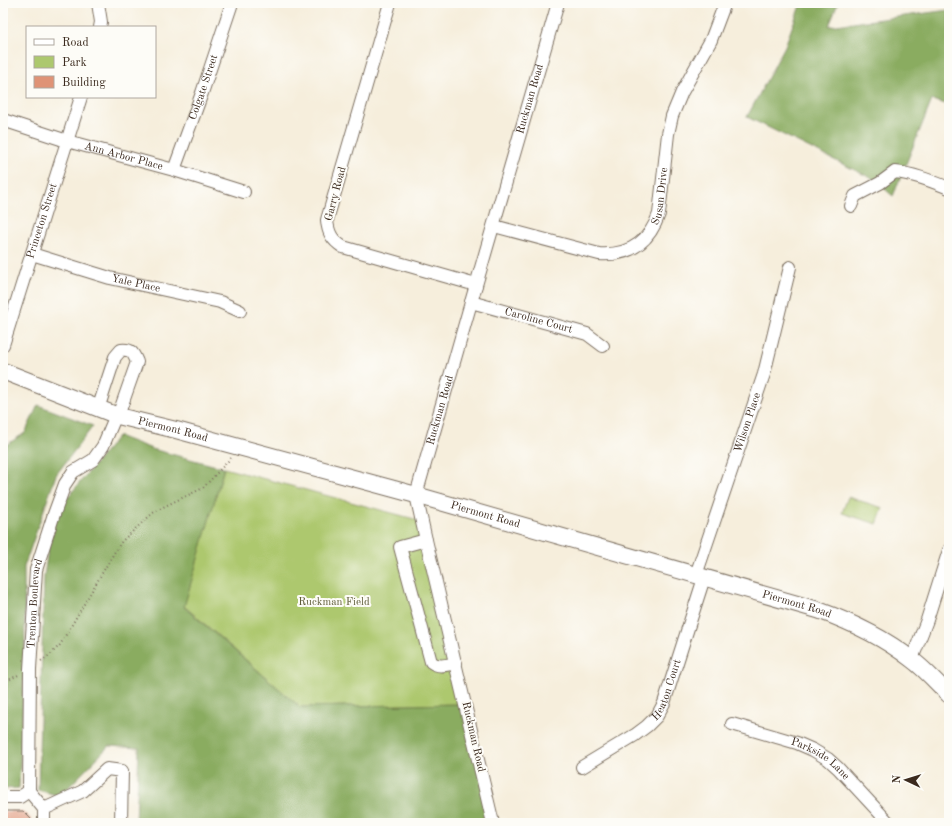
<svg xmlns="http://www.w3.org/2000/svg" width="952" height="826" font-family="'Old Standard TT',serif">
<rect width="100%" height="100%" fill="#fdfcf7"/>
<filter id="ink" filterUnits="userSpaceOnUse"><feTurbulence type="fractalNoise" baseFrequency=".025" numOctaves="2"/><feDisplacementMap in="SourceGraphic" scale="8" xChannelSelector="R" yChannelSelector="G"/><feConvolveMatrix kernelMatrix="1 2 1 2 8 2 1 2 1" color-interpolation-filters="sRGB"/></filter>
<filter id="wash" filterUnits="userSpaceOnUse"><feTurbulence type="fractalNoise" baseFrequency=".012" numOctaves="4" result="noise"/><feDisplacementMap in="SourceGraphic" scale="16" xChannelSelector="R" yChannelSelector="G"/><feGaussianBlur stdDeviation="0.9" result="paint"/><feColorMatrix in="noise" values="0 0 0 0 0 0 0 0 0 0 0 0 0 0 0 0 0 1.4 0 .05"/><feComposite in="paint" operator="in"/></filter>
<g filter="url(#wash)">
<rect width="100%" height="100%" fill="#f6eedc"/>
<path fill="#adc86e" stroke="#747946" d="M224,468L418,520L463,704L300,707L184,606Z
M848,497L883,508L877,524L842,513Z"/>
<path fill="#8aac61" stroke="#626b40" d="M801,3H838L829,26L949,10V105L932,100L893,196L873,179L747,117L785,46Z
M38,405L93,426L56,475L24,567L25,654L19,788L3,789V447L25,433Z
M118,436L152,449L224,468L184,607L300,707L463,704L492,823H136L139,748L109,746L60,796L38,790L44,576L53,517L72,492Z"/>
<g id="blocks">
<path fill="#df9376" d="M3,811H23L31,819L30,823H3Z"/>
</g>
</g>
<g filter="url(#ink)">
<use href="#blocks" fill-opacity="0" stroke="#7c6f60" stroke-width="1"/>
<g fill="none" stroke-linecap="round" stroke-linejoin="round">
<g stroke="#7c6f60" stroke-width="14">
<g id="minor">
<path d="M98,3L101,22L100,27"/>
<path d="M390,3L327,220C328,233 332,240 343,247L476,285"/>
<path id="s1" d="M3,120L67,141L174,170L244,192"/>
<path id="s2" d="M174,170L202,93L232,3"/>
<path d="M851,206L855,196L880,183L895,172C914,174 931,181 949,188"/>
<path id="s3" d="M494,226L599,254C629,256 649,243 659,214L668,134L672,116L682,92L711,40L725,3"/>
<path id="s4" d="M32,254L110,278L220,302L240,311"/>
<path id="s5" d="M471,302L587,334L603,346"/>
<path id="s6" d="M3,345L81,97"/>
<path d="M98,409L115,357L121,350C132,349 133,353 137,362L118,416"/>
<path d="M426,540L400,547L431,662C439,668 446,665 456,663"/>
<path id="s7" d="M696,575L764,374L790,267"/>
<path d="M912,659L927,620L949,550"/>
<path id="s8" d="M732,724L797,743L813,750L828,759L838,768L889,823"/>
<path id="s9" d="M582,767L635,735L647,726L657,716L664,703L704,578"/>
<path d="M3,797H20L29,791"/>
<path id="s10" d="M44,809L29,791L30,669L36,570L53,517L65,484L73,472L93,460L103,446L116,415"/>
<path d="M44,809L83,791L107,769L122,771L121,823"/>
<path d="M44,823V809"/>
<path id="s11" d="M493,823L426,540L416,495L476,285L558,3"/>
</g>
</g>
<g stroke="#7c6f60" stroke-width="18">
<g id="major">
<path id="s12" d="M3,371L118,416L176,430L416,495L818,610C851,622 883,637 911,659C925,669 937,683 949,695"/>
</g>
</g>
<path stroke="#7c6f60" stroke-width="2" stroke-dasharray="1 3" stroke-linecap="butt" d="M41,661L50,655L60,645L114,553L122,541L153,513L165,506L203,488L231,458
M3,683L20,674"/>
<use href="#minor" stroke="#fff" stroke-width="12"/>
<use href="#major" stroke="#fff" stroke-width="16"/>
</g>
</g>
<g text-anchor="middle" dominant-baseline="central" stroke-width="4" stroke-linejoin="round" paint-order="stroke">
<g font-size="11" fill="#3b2a1e" stroke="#fdfcf7">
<text stroke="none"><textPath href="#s2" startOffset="88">Colgate Street</textPath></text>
<text stroke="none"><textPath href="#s11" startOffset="749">Ruckman Road</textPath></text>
<text stroke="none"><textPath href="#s1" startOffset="126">Ann Arbor Place</textPath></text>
<text transform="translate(336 194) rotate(-75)">Garry Road</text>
<text stroke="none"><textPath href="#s3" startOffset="205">Susan Drive</textPath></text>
<text stroke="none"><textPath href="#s6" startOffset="130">Princeton Street</textPath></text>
<text stroke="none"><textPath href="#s4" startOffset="108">Yale Place</textPath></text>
<text stroke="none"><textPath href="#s5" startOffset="70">Caroline Court</textPath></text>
<text stroke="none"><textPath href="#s11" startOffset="425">Ruckman Road</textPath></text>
<text stroke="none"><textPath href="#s7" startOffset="161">Wilson Place</textPath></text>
<text stroke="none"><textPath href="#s12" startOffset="180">Piermont Road</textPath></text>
<text stroke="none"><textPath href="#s12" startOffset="504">Piermont Road</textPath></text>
<text stroke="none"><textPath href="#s10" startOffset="211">Trenton Boulevard</textPath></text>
<text stroke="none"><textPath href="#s12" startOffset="828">Piermont Road</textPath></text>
<text stroke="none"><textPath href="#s9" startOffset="119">Heaton Court</textPath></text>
<text transform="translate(473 737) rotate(77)">Ruckman Road</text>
<text stroke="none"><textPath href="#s8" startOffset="96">Parkside Lane</textPath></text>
</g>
<g font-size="11" fill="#5d5936" stroke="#fdfcf7">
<text x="334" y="602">Ruckman Field</text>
</g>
</g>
<rect width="952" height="826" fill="none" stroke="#fdfcf7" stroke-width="16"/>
<rect x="26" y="26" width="130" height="72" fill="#fdfcf7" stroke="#afa8a0"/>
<rect x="34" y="39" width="20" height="6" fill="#ffffff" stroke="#afa8a0"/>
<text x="62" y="46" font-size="12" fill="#3b2a1e">Road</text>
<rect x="34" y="56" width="20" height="12" fill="#adc86e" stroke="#afa8a0"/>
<text x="62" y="66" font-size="12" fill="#3b2a1e">Park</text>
<rect x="34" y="76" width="20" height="12" fill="#df9376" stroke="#afa8a0"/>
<text x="62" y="86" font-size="12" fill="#3b2a1e">Building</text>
<g transform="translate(906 780) rotate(274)" stroke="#fdfcf7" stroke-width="3" paint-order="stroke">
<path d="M0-3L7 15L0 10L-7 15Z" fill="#3b2a1e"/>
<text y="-6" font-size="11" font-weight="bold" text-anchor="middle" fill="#3b2a1e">N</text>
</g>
</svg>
